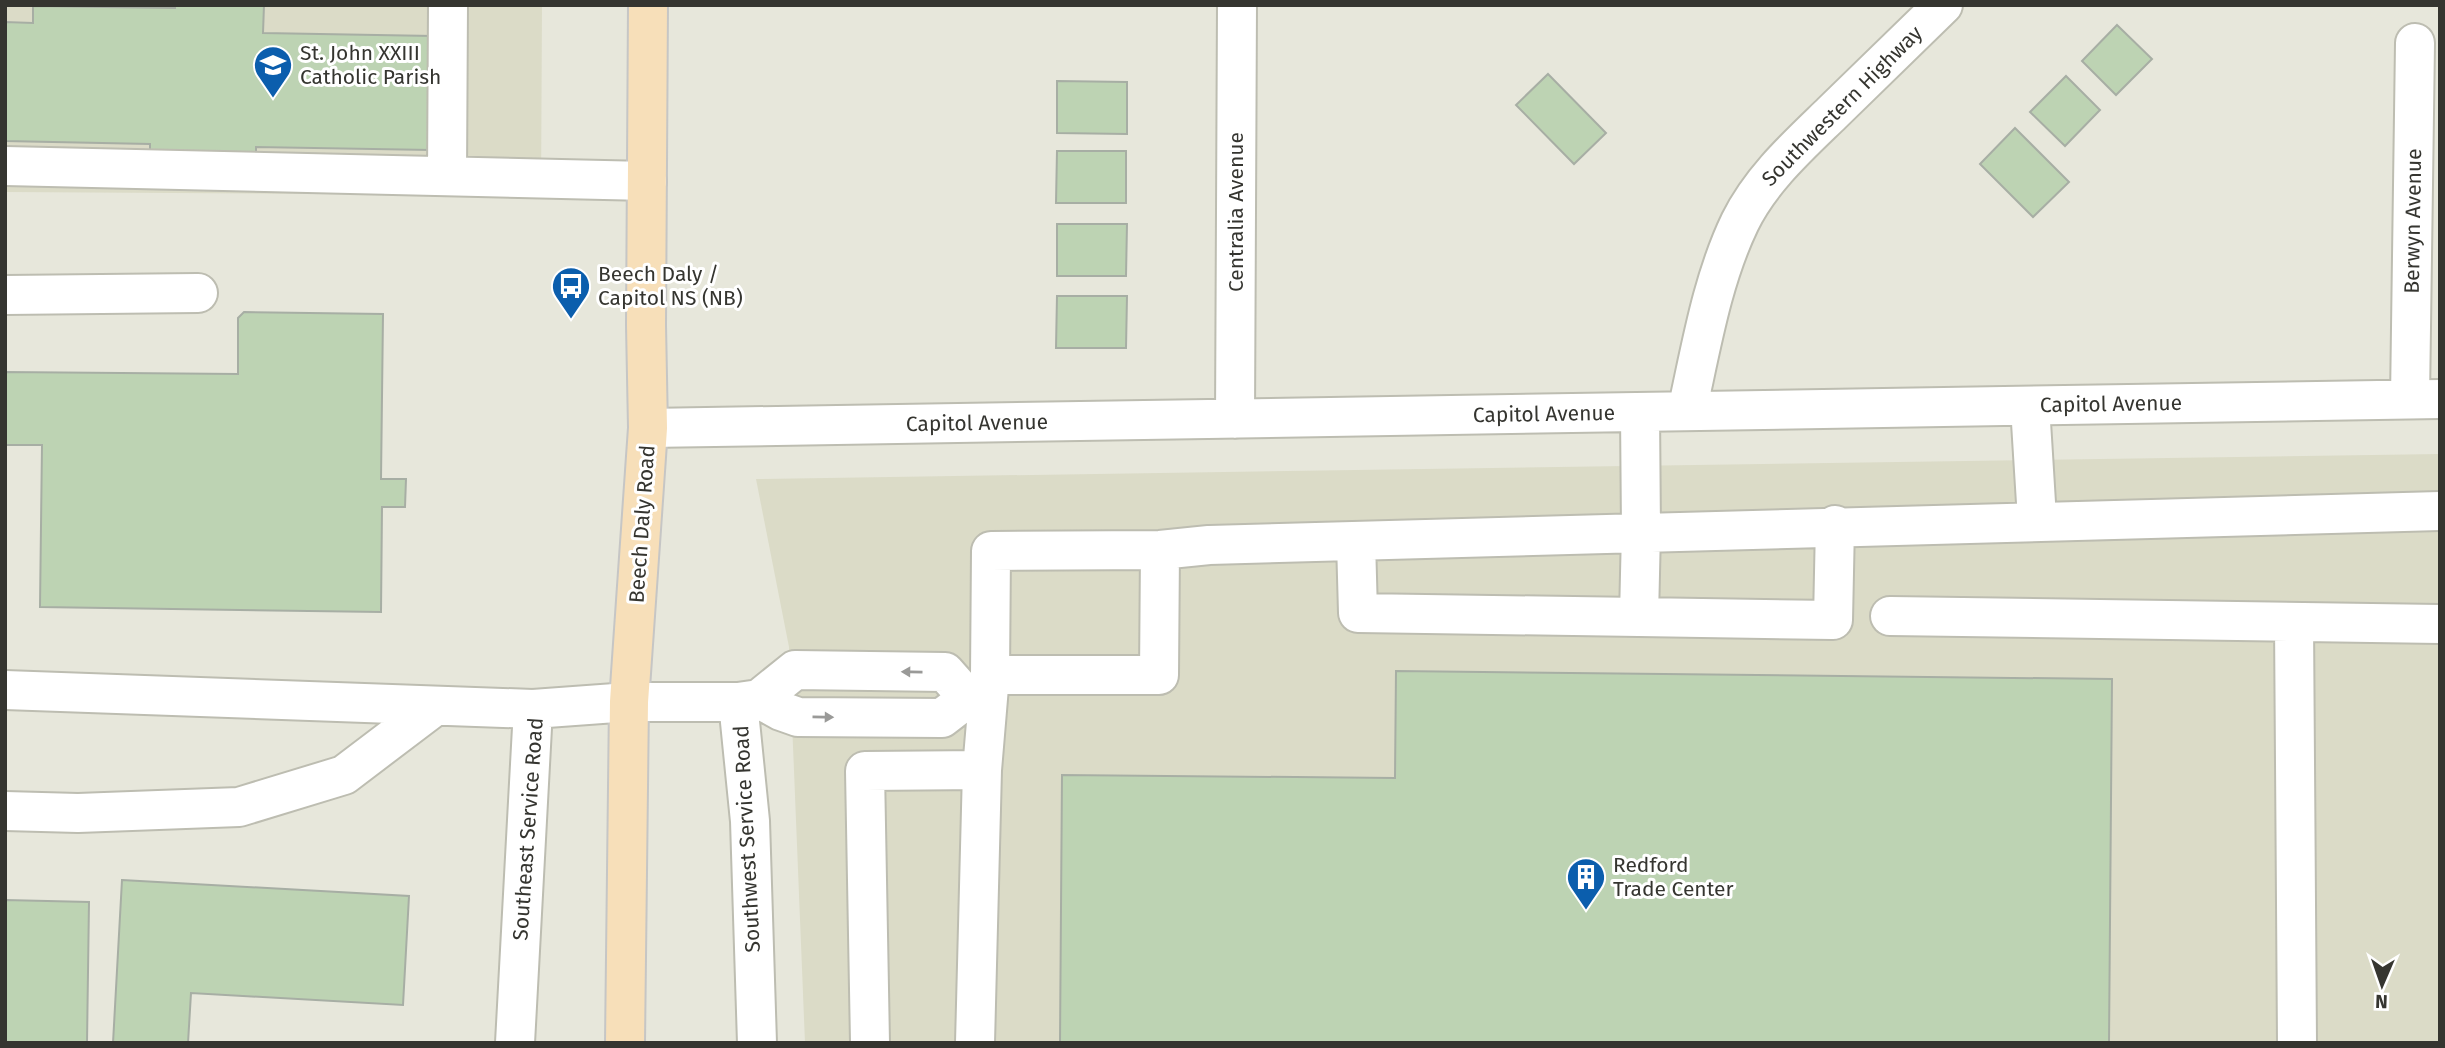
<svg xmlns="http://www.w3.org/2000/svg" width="2445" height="1048" font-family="'Fira Sans',sans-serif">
<rect width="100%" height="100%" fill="#e7e7db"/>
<path fill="#dbdbc7" d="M5,5H542L541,195L5,192Z
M2440,454V1043H805L789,647L756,479Z"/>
<path fill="#bdd3b3" stroke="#a7aea4" stroke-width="2" d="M175,5H264L263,33L433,36L431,150L256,147V164L150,163V144L5,141V22L33,23V6L175,8Z
M2117,25L2152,59L2116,95L2082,61Z
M1548,74L1606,133L1574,164L1516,105Z
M2066,76L2100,110L2065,146L2030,112Z
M1057,81L1127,82V134L1057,133Z
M2015,128L2069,182L2033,217L1980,164Z
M1057,151H1126V203H1056Z
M1057,224H1127L1126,276H1057Z
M1057,296H1127L1126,348H1056Z
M244,312L383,314L381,479H406L405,507H382L381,612L40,607L42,445H5V372L238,374V318Z
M1396,671L2112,679L2109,1043H1060L1062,775L1395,778Z
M122,880L409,896L403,1005L191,993L188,1043H113Z
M5,900L89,902L87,1043H5Z"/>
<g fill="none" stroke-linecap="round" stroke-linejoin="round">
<g stroke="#bdbdb1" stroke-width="42">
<path id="minor" d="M5,166L647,181
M447,176L448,5
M5,295L198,293
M2410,399L2415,43
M2030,406L2037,519
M1687,411C1701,348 1712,280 1740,222C1761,179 1798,146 1832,113C1869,77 1906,41 1943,5
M1640,412L1641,531L1639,617L1833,620L1835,525
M1235,419L1237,5
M648,428L2440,399
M1356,541L1358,613L1639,617
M1890,616L2440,624
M2294,622L2297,1043
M990,675H1159L1160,550
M5,690L533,709
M759,699L781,711L798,717L942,718L968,698L987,699
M738,702L759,699L795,670L945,672L968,698
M5,811L78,813L239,807L344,775L435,706
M515,1043L533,709L629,702H738L750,821L757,1043
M870,1043L865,771L982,770
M975,1043L982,770L990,675L991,551L1160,550L1209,545C1620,534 2030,519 2440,511"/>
</g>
<g stroke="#c6c6c5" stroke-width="42">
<path id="major" d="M625,1043L629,702L648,428L646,325L648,5"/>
</g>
<use href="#minor" stroke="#fff" stroke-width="38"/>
<use href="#major" stroke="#f7dfb9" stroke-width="38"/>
</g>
<defs><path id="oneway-solid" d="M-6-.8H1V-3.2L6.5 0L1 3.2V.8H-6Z" transform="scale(1.75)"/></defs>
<g fill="#9a9a98">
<use href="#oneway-solid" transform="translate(912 672) rotate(-179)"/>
<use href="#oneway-solid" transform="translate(823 717) rotate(1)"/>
</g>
<defs>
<g id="school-pin" transform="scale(2.0125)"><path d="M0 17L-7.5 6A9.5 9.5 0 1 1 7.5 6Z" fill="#0b5ead" stroke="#fff"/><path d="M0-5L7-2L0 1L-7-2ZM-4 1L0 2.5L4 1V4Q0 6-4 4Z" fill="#fff"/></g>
<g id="bus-pin" transform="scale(2.0125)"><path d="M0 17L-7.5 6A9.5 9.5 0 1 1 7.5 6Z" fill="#0b5ead" stroke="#fff"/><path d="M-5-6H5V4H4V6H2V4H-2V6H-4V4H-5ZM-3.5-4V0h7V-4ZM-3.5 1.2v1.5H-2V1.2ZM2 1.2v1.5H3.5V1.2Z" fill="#fff"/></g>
<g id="building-pin" transform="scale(2.0125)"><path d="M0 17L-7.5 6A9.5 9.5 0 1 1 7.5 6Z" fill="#0b5ead" stroke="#fff"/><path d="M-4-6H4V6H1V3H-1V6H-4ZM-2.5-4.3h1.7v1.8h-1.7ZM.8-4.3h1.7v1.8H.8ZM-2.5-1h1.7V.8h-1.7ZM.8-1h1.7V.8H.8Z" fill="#fff"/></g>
</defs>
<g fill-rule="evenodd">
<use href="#school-pin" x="273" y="65"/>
<use href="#bus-pin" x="571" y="286"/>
<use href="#building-pin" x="1586" y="877"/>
</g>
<g text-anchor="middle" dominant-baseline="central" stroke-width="6" stroke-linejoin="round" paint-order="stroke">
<g font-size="21" fill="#353530" stroke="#fff" text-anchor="start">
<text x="300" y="53">St. John XXIII<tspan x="300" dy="24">Catholic Parish</tspan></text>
<text x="598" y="274">Beech Daly /<tspan x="598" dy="24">Capitol NS (NB)</tspan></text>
<text x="1613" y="865">Redford<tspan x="1613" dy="24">Trade Center</tspan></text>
</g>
<g font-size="21" fill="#353530" stroke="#fff">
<text transform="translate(1842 106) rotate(-45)">Southwestern Highway</text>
<text transform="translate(1236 212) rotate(-90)">Centralia Avenue</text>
<text transform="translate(2413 221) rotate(-89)">Berwyn Avenue</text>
<text transform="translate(2111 404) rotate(-1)">Capitol Avenue</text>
<text transform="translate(1544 414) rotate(-1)">Capitol Avenue</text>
<text transform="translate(977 423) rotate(-1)">Capitol Avenue</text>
<text transform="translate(642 524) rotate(-86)">Beech Daly Road</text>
<text transform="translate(528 829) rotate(-86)">Southeast Service Road</text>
<text transform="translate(747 839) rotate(-93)">Southwest Service Road</text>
</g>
</g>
<rect width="2445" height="1048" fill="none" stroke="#353530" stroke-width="14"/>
<g transform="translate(2382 985) rotate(182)" stroke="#ffffff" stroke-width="5" paint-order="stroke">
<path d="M0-5L12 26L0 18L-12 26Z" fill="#353530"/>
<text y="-10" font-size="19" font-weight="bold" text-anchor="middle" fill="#353530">N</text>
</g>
</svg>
